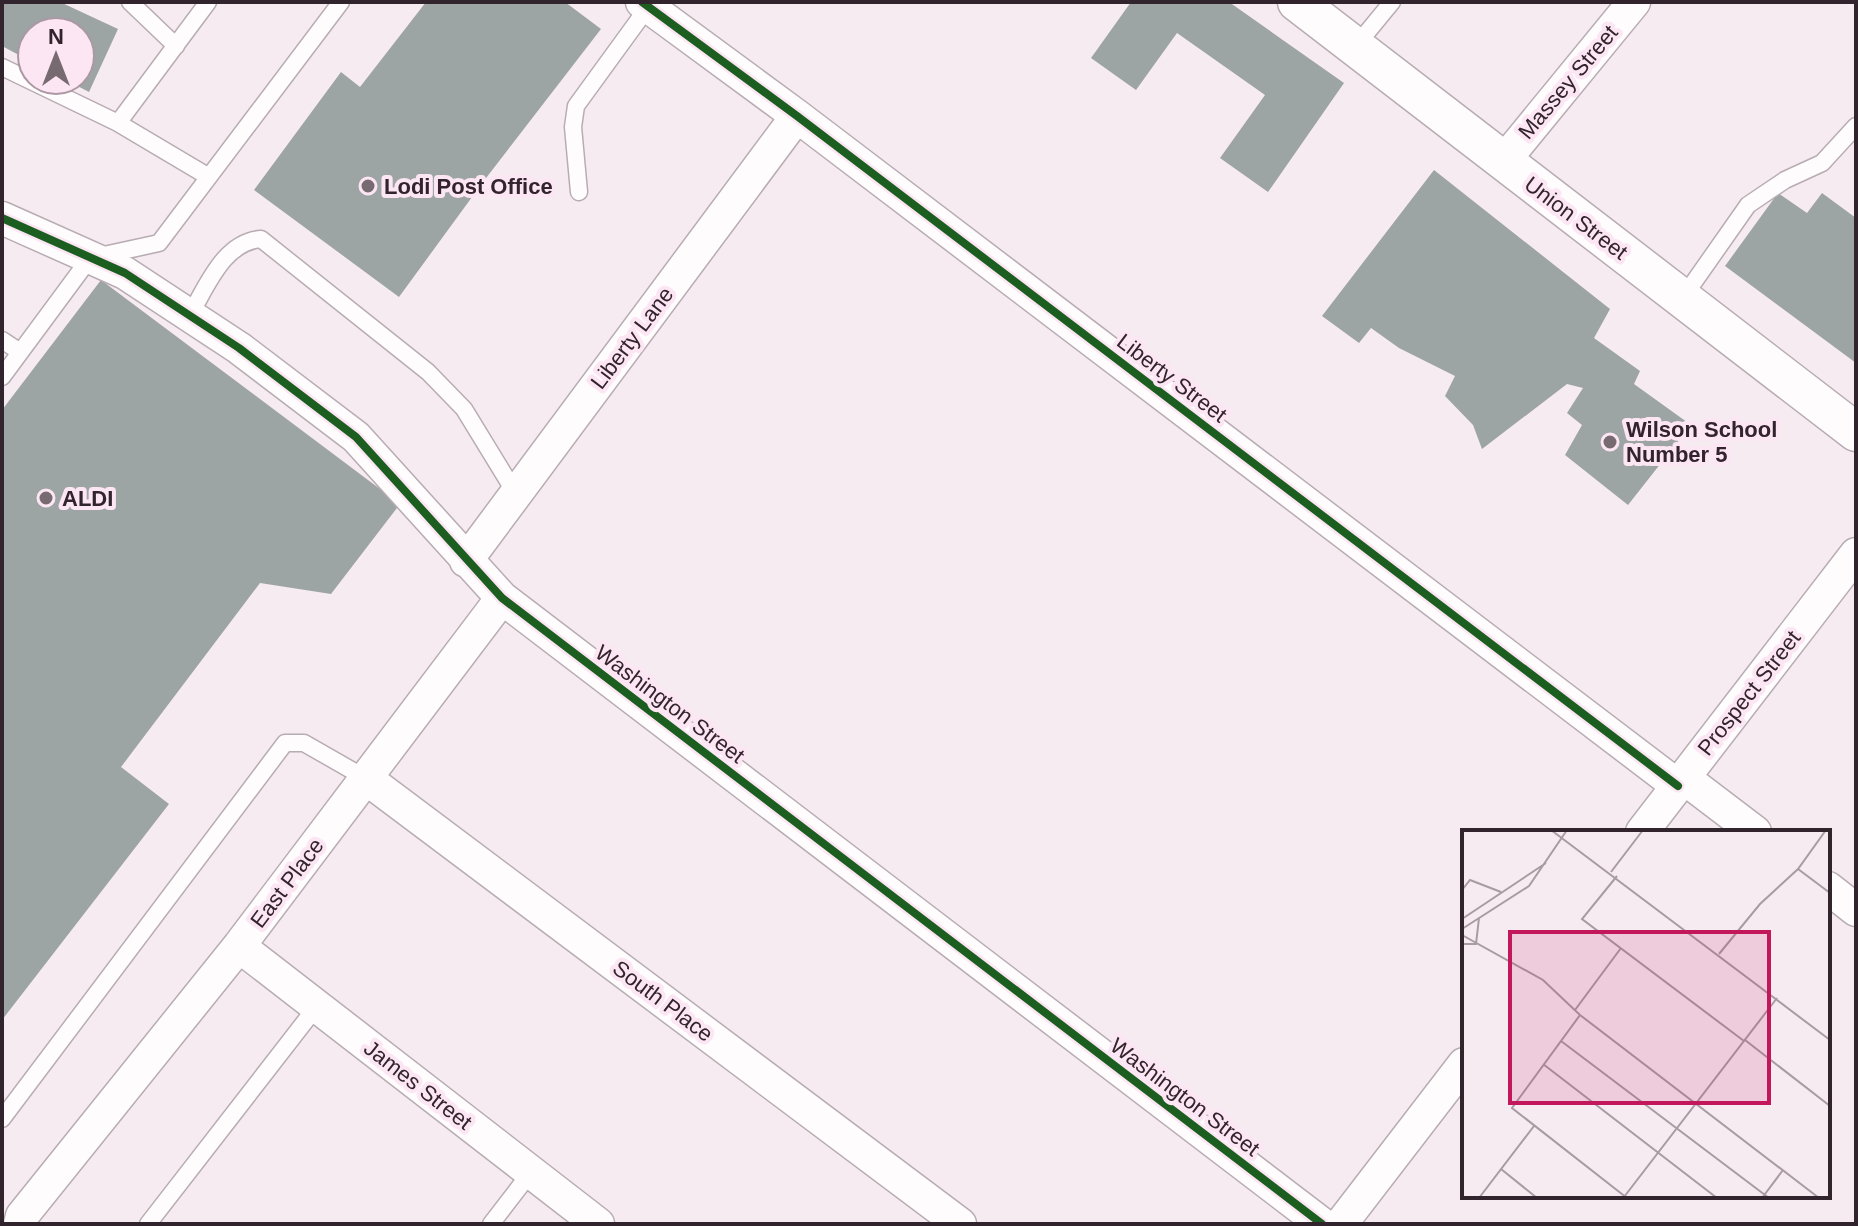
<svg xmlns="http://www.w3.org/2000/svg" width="1858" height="1226" font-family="Helvetica,sans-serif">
<rect width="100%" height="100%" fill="#f7ebf2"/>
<path fill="#9da4a4" d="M2,2H60L118,29L89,92L66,80H80V32H32V62L2,46Z
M426,2H565L601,29L483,182L399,297L254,190L341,72L360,87Z
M1131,2H1229L1344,83L1268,192L1220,158L1265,95L1177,33L1136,90L1091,58Z
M1434,170L1610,309L1594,338L1640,371L1634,384L1691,425L1628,505L1565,455L1582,425L1567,413L1583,388L1567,384L1482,449L1473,425L1445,396L1455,376L1399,348L1371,328L1359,343L1322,316Z
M1778,193L1807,213L1822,193L1856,218V363L1725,266Z
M101,280L400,504L331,594L260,583L121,767L169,804L2,1020V410Z"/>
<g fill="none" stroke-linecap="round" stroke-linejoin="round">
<g stroke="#b8acb3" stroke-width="19">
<path id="service" d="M130,2L176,46
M1355,47L1392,2
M2,67L118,123L209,177
M118,123L208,2
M579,192L573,127L576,106L648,7
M1682,299L1748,205L1785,180L1822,163L1856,126
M189,316C207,287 223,242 261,239L428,372L464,409L516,494
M2,340L20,352
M2,377L90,258L159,243L341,2
M2,1119L285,743H304L367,779
M148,1224L317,1006
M491,1224L531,1172"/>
</g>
<g stroke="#b8acb3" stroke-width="35">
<path id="minor" d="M642,2L797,116L1678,786
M1503,162L1634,2
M2,218L125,273L239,348L356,437L502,598L1322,1224
M466,561L797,116
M1684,778L1755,832
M367,779L960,1224
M1642,832L1856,554
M1828,888L1856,910
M239,946L598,1224
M20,1224L22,1216L239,946L502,598
M1341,1224L1464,1064"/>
</g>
<g stroke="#b8acb3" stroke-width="41">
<path id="tertiary" d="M1297,2L1856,432"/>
</g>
<use href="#service" stroke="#fefcfd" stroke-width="16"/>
<use href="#minor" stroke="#fefcfd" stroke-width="32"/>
<use href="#tertiary" stroke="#fefcfd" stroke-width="38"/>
<g stroke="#fce6f3" stroke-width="13">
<path id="cycleway" d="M642,2L797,116L1678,786
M2,218L125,273L239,348L356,437L502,598L1322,1224"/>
</g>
<use href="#cycleway" stroke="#1b5e20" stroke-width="8"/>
</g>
<g fill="#776a71" stroke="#fce6f3" stroke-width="3">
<circle cx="368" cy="186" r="8"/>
<circle cx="1610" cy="442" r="8"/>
<circle cx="46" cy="498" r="8"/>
</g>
<g text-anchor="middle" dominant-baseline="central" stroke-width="8" stroke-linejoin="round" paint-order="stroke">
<g font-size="22" fill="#32242c" stroke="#fce6f3">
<text transform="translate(1568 82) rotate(-50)">Massey Street</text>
<text transform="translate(1576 218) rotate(37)">Union Street</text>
<text transform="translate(632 338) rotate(-53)">Liberty Lane</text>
<text transform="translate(1172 378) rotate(37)">Liberty Street</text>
<text transform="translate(1749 693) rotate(-52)">Prospect Street</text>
<text transform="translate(670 704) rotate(37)">Washington Street</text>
<text transform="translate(287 883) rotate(-53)">East Place</text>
<text transform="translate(663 1001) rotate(37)">South Place</text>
<text transform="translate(418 1085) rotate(38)">James Street</text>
<text transform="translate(1185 1097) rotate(37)">Washington Street</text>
</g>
<g font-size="22" font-weight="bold" fill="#32242c" stroke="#fce6f3" text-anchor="start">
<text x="384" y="186">Lodi Post Office</text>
<text x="1626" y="429">Wilson School<tspan x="1626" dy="25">Number 5</tspan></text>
<text x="62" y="498">ALDI</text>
</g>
</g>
<g transform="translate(1462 830)">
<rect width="368" height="368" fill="#f7ebf2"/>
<path fill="none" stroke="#a89ba3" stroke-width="2" d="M89,0L368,210M336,39L368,63M149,42L181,0M155,46L120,89L282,211M0,60L8,50L39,62M0,89L84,33M0,99L67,56L105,0M0,105L81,150L118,185L357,368M0,114H14L17,88M257,124L298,74L336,39L364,0M113,180L159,118M118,185L50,278L165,368M283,210L368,276M99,211L307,368M81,234L255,368M39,339L75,368M162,367L315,168M17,368L72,296M300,368L321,340"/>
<path fill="#c2185b" fill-opacity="0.15" stroke="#c2185b" stroke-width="4" d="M48,102H307V273H48Z"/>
<rect width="368" height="368" fill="none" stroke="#32242c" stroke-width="4"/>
</g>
<rect width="1858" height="1226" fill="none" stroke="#32242c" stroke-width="8"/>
<g transform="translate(56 56)"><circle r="38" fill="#fce6f3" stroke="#ab98a3" stroke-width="2"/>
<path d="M0-6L14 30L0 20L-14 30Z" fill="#776a71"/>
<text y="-12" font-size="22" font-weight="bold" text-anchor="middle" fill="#32242c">N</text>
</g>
</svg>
